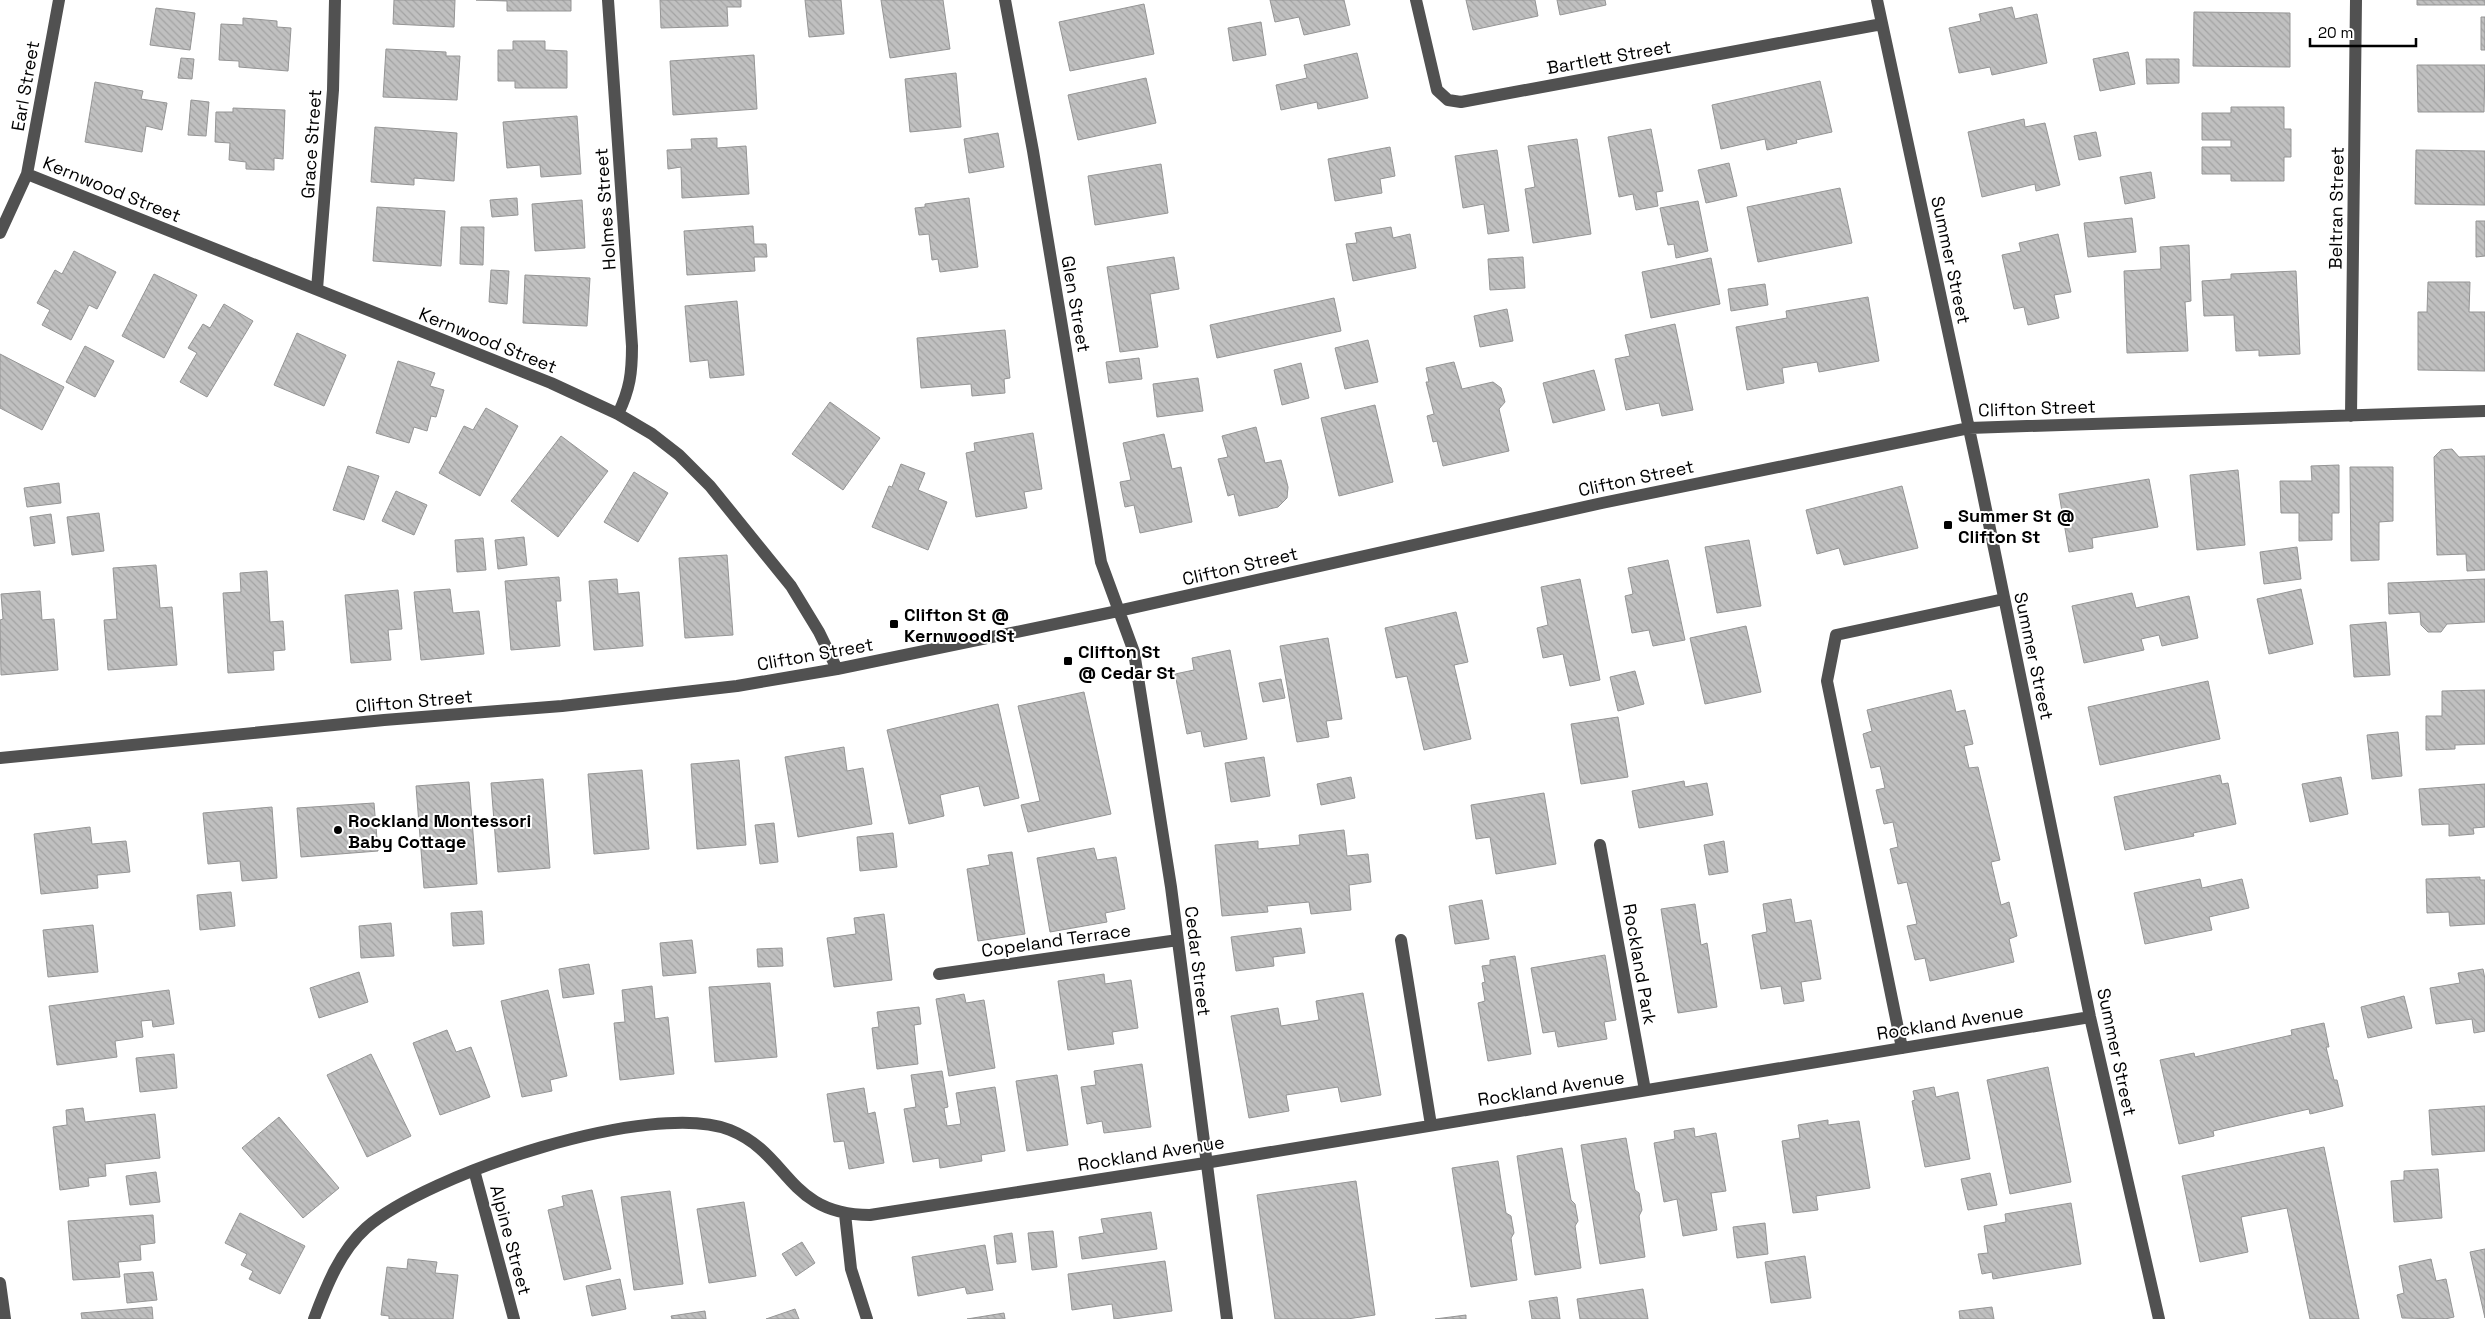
<svg xmlns="http://www.w3.org/2000/svg" width="2485" height="1319" font-family="'Space Grotesk',sans-serif">
<defs>
<pattern id="building-back-hatch" width="6" height="6" patternUnits="userSpaceOnUse" patternTransform="scale(1.25)"><rect width="6" height="6" fill="#c0c0c0"/><path d="M-1 5l2 2M0 0l6 6M5-1l2 2" fill="none" stroke="#a3a3a3"/></pattern>
</defs>
<rect width="100%" height="100%" fill="#fff"/>
<path fill="url(#building-back-hatch)" stroke="#959595" d="M394,0H455L454,27L393,24Z
M476,0H571V11H507V1Z
M660,0H741V7H727L728,26L661,28Z
M805,0H841L844,34L809,37Z
M881,0H943L950,49L890,58Z
M1270,0H1344L1350,25L1304,35L1299,17L1275,22Z
M1466,0H1535L1538,16L1473,30Z
M1557,0H1605L1606,5L1560,15Z
M2417,0H2485V5H2417Z
M1144,4L1154,54L1070,71L1059,22Z
M2012,7L2015,19L2037,14L2047,63L1992,75L1990,67L1959,73L1949,28L1981,21L1979,14Z
M156,8L195,13L190,50L150,45Z
M2194,12L2290,13V67L2193,66Z
M2481,17H2485V50H2481Z
M243,18L277,21V27L291,28L288,71L239,67V61L219,60L221,24L243,25Z
M1261,22L1266,55L1233,61L1228,28Z
M513,41H545V50L567,51V88H515V81H498V50H513Z
M386,49L446,52V56H460L457,100L383,97Z
M2128,52L2135,84L2100,91L2093,59Z
M1357,53L1368,98L1318,109L1317,102L1281,110L1276,85L1307,78L1304,65Z
M754,55L757,109L673,115L670,61Z
M181,58L194,59L192,79L178,78Z
M2146,59H2179V83L2147,84Z
M2417,65H2485L2484,112H2418Z
M956,73L961,127L910,132L905,79Z
M1146,78L1156,123L1078,140L1068,95Z
M1820,81L1832,132L1796,140L1797,143L1767,150L1765,139L1721,149L1712,105Z
M95,82L143,91L141,99L167,103L162,130L146,126L142,152L85,142Z
M191,100L209,102L206,136L188,135Z
M2231,107H2284V129H2291V157H2284V181H2231V174H2202V147H2231V140H2202V113H2231Z
M233,108L285,110L283,159L274,158V170L246,169V162L229,160L230,143L215,142L216,112H233Z
M577,116L581,174L541,177L540,165L507,168L503,122Z
M2024,119L2025,127L2045,123L2060,185L2036,191L2035,184L1982,197L1968,132Z
M375,127L457,133L454,181L414,178V185L371,182Z
M1651,129L1663,191L1656,192L1658,206L1636,210L1633,194L1619,197L1608,137Z
M2096,132L2101,156L2079,160L2074,136Z
M998,133L1004,167L969,173L964,139Z
M717,138V148L746,146L749,194L682,198L681,167L668,169L667,150L692,149L691,139Z
M1577,139L1591,234L1533,243L1525,189L1535,187L1528,146Z
M1390,147L1395,176L1380,179L1382,193L1335,201L1328,159Z
M1497,150L1509,231L1488,234L1484,204L1463,208L1455,156Z
M2416,150L2485,151V205L2415,204Z
M1729,163L1737,196L1706,203L1698,170Z
M1161,164L1168,213L1095,225L1088,176Z
M2151,172L2155,198L2125,204L2120,177Z
M1840,188L1852,243L1758,262L1747,207Z
M517,198L518,215L492,217L490,200Z
M969,198L978,267L940,272L938,259L932,260L929,234L919,235L915,208L925,207V204Z
M582,200L585,248L535,251L532,204Z
M1698,201L1708,251L1676,258L1674,244L1668,245L1660,208Z
M377,207L445,211L441,266L373,261Z
M2132,218L2136,252L2088,257L2084,223Z
M2476,221H2485V256L2476,257Z
M753,226L754,244H766L767,257H754L755,271L687,275L684,231Z
M461,227H484L483,265L460,264Z
M1391,227L1393,238L1410,234L1416,268L1353,281L1346,244L1357,243L1355,233Z
M2058,234L2071,292L2054,295L2059,318L2028,325L2024,307L2014,309L2002,255L2021,251L2019,243Z
M2189,245L2191,301L2185,302L2188,351L2127,353L2124,271L2161,269L2160,247Z
M74,251L116,272L97,309L89,305L71,340L42,325L50,310L37,303L55,270L62,274Z
M1174,257L1179,289L1150,294L1158,347L1120,352L1107,267Z
M1523,257L1525,288L1490,290L1488,259Z
M1711,258L1720,304L1651,318L1642,272Z
M491,270L509,271L507,304L489,302Z
M2296,271L2300,354L2259,356V350L2236,351L2234,315L2204,316L2202,281L2231,279V274Z
M154,274L197,295L164,358L122,336Z
M525,275L590,278L587,326L523,323Z
M2428,282H2470L2469,312H2485V371L2418,370V312H2427Z
M1765,284L1768,305L1731,311L1728,289Z
M1868,297L1879,361L1819,372L1817,362L1782,368L1784,383L1747,390L1736,327L1787,318L1786,311Z
M1334,298L1341,331L1217,358L1210,325Z
M737,301L744,375L710,378L708,360L690,362L685,306Z
M224,304L253,321L207,397L180,382L197,353L188,348L203,324L210,328Z
M1507,309L1513,341L1480,347L1474,316Z
M1675,324L1693,410L1662,416L1659,403L1626,410L1615,359L1630,356L1625,335Z
M1005,330L1010,378L1004,379L1005,393L972,396L971,384L921,388L917,338Z
M297,333L346,355L324,406L274,385Z
M1368,340L1378,382L1345,389L1335,348Z
M85,346L114,361L95,397L66,382Z
M0,354L64,387L42,430L0,408Z
M1139,358L1142,379L1109,383L1106,362Z
M398,361L435,373L430,386L444,390L436,417L431,416L427,431L414,427L409,443L376,433Z
M1454,362L1462,389L1493,382L1501,388L1505,402L1499,409L1509,451L1443,466L1437,441L1433,442L1427,416L1434,414L1426,382H1429L1426,368Z
M1301,363L1309,398L1282,405L1274,370Z
M1594,370L1605,410L1553,423L1543,383Z
M1198,378L1203,411L1157,417L1153,384Z
M830,402L880,438L843,490L792,454Z
M1375,405L1393,482L1339,496L1321,418Z
M486,408L518,426L480,496L439,473L464,426L473,430Z
M1256,427L1265,463L1281,460L1288,487L1287,498L1278,507L1239,516L1234,494L1228,496L1218,459L1228,457L1222,436Z
M1033,433L1042,489L1024,492L1027,508L976,517L966,453L975,451L974,443Z
M1164,434L1172,469L1181,467L1192,522L1140,533L1134,505L1125,507L1120,482L1131,480L1123,443Z
M561,436L608,471L558,537L511,501Z
M2452,449L2459,457L2485,456V570L2467,571L2466,554L2437,555L2434,457L2441,450Z
M901,464L925,473L918,490L947,502L928,550L872,527L889,486L892,487Z
M2339,465V513H2332V540L2299,541V513H2281L2280,481H2312L2311,466Z
M348,466L379,476L364,520L333,510Z
M2350,467H2393V521L2379,522V560L2351,561Z
M2238,470L2245,545L2197,550L2190,475Z
M634,472L668,493L638,542L604,522Z
M2149,479L2158,527L2092,538L2093,548L2069,552L2059,494Z
M59,483L61,503L27,507L24,488Z
M1902,486L1918,548L1844,565L1839,548L1817,554L1806,510Z
M396,491L427,505L414,535L382,521Z
M99,513L104,551L72,555L67,517Z
M51,514L55,543L34,546L30,517Z
M524,537L527,565L498,569L495,540Z
M483,538L486,570L457,572L455,540Z
M1749,540L1761,606L1717,613L1705,547Z
M2297,547L2301,579L2264,584L2260,552Z
M727,555L733,635L685,638L679,558Z
M1668,560L1685,640L1653,646L1649,630L1632,633L1625,596L1633,594L1628,568Z
M156,565L160,608L172,607L177,665L108,670L104,620L117,619L113,568Z
M267,571L270,622L283,621L285,650L273,651L274,670L228,673L223,593L241,592L240,573Z
M559,577L561,601H556L560,646L511,650L505,581Z
M617,579L618,594L639,592L643,646L594,650L589,581Z
M1580,579L1600,680L1570,686L1563,654L1543,658L1537,628L1548,625L1541,587Z
M2485,579V622L2447,624L2441,632H2428L2421,625L2420,612L2389,614L2388,583Z
M450,589L453,613L479,611L484,654L421,660L414,592Z
M2301,589L2313,644L2269,654L2257,599Z
M398,590L402,629L388,630L391,660L351,663L345,595Z
M40,591L42,620L54,619L58,670L1,675L0,620L3,619L1,594Z
M2132,593L2136,608L2189,596L2198,638L2162,646L2159,635L2141,639L2144,650L2084,663L2072,606Z
M1456,612L1468,662L1454,665L1471,739L1424,750L1407,676L1396,678L1385,628Z
M2386,622L2390,675L2354,677L2350,625Z
M1746,626L1761,692L1705,704L1690,638Z
M1328,638L1342,719L1326,721L1329,737L1297,742L1280,646Z
M1230,650L1247,739L1204,747L1201,731L1187,734L1175,674L1194,670L1192,658Z
M1635,671L1644,704L1618,711L1610,677Z
M1281,679L1285,698L1263,702L1259,683Z
M2208,681L2220,739L2100,765L2088,707Z
M1951,690L1956,712L1965,710L1973,744L1964,746L1969,768L1978,767L2000,860L1991,862L2001,905L2009,902L2017,936L2009,939L2014,962L1930,981L1925,958L1915,960L1907,926L1917,924L1907,882L1898,884L1890,849L1898,847L1893,822L1884,824L1876,790L1885,788L1880,766L1871,768L1863,734L1872,731L1867,710Z
M2485,690V744L2455,745V749L2426,750V716H2442V691Z
M1084,692L1111,814L1028,832L1021,805L1040,801L1018,706Z
M998,704L1019,798L984,806L979,786L940,795L944,816L909,824L887,730Z
M1618,717L1628,777L1581,784L1571,724Z
M2398,732L2402,776L2372,779L2367,735Z
M844,747L847,771L863,768L872,824L798,837L785,757Z
M1264,757L1270,796L1231,802L1225,763Z
M739,760L746,845L697,849L691,764Z
M642,770L649,849L594,854L588,774Z
M2220,775L2222,784L2228,783L2236,824L2193,833L2194,836L2125,850L2114,797Z
M1351,777L1355,798L1321,805L1317,784Z
M2341,777L2348,814L2310,822L2302,784Z
M543,779L550,868L498,872L491,783Z
M1684,781L1685,787L1707,783L1713,815L1639,828L1632,791Z
M469,782L477,884L424,888L416,786Z
M2485,784V827L2473,828L2474,834L2449,836V824L2422,825L2419,789Z
M1544,793L1556,864L1496,874L1490,837L1476,839L1471,805Z
M374,803L378,851L301,857L297,808Z
M272,807L277,878L242,881L240,861L208,864L203,813Z
M774,823L778,862L760,864L755,825Z
M90,827L92,844L126,841L130,872L97,875L98,888L41,894L34,834Z
M1344,830L1347,856L1368,854L1371,882L1349,885L1351,910L1311,914L1309,902L1267,906L1268,912L1222,916L1215,845L1258,841V849L1300,845L1299,835Z
M893,833L897,867L860,871L857,837Z
M1724,841L1728,872L1709,875L1704,845Z
M1094,848L1097,860L1116,857L1125,909L1105,913L1107,922L1050,932L1037,858Z
M1012,852L1025,934L978,941L967,869L990,865L988,855Z
M2480,877V880H2485V924L2450,926L2449,912L2427,913L2426,879Z
M2200,879L2202,888L2242,879L2249,908L2209,917L2212,930L2145,944L2134,893Z
M231,892L235,926L200,930L197,895Z
M1791,899L1795,923L1811,920L1821,979L1801,982L1804,1001L1784,1004L1781,986L1761,989L1752,935L1767,932L1763,904Z
M1482,900L1489,939L1455,944L1449,906Z
M1695,904L1701,945L1707,943L1717,1007L1678,1013L1661,909Z
M482,911L484,944L453,946L451,913Z
M884,914L892,980L834,987L827,938L856,934L854,918Z
M391,923L394,956L361,958L359,926Z
M93,925L98,972L48,977L43,930Z
M1301,928L1305,953L1273,957L1274,966L1236,971L1231,937Z
M692,940L696,973L663,976L660,943Z
M782,948L783,966L758,967L757,949Z
M1605,955L1616,1020L1604,1022L1607,1039L1558,1047L1555,1031L1543,1033L1531,968Z
M1515,956L1531,1054L1488,1061L1478,1003L1485,1001L1482,983L1485,982L1482,966L1490,965V960Z
M589,964L594,994L563,998L559,969Z
M2483,969L2485,979V1031L2474,1033L2472,1019L2436,1024L2430,988L2460,983L2458,973Z
M359,972L368,1002L319,1018L310,988Z
M1104,974L1105,984L1131,980L1138,1028L1112,1032L1114,1044L1068,1050L1058,981Z
M770,983L777,1057L715,1062L709,987Z
M652,986L655,1019L668,1017L674,1074L620,1080L614,1023L625,1022L622,990Z
M169,990L174,1024L153,1027L152,1020L141,1021L143,1037L115,1041L117,1057L57,1065L49,1006Z
M548,990L567,1076L550,1080L552,1091L522,1097L501,1001Z
M1363,993L1381,1095L1341,1102L1338,1087L1286,1095L1289,1111L1249,1118L1231,1016L1278,1008L1281,1026L1319,1020L1316,1001Z
M964,994L966,1003L984,1000L995,1068L949,1076L936,999Z
M2404,996L2412,1028L2368,1038L2361,1007Z
M919,1007L921,1024L914,1025L918,1064L877,1069L872,1028L879,1027L877,1012Z
M2324,1023L2329,1047H2326L2334,1080H2337L2343,1106L2310,1114L2309,1109L2213,1131L2214,1136L2179,1144L2160,1060L2194,1053L2195,1057L2292,1035L2291,1030Z
M447,1030L456,1052L471,1047L490,1097L440,1115L413,1043Z
M174,1054L177,1088L140,1092L136,1058Z
M371,1054L411,1136L367,1157L327,1075Z
M1142,1064L1151,1127L1104,1133L1102,1121L1087,1124L1081,1087L1096,1085L1094,1071Z
M2048,1067L2071,1182L2010,1194L1987,1080Z
M942,1071L948,1107L944,1108L947,1126L961,1124L956,1093L995,1087L1005,1151L981,1155L982,1161L940,1168L939,1158L913,1162L904,1109L916,1107L911,1075Z
M1057,1075L1068,1145L1027,1151L1016,1081Z
M1934,1087L1936,1097L1958,1092L1970,1159L1925,1167L1912,1101L1915,1100L1913,1091Z
M864,1088L868,1114L875,1112L884,1163L849,1169L844,1141L834,1142L827,1094Z
M2485,1106V1151L2432,1155L2429,1110Z
M83,1108L85,1122L155,1114L160,1158L105,1164L106,1176L88,1178L89,1186L60,1190L53,1127L67,1125L66,1110Z
M279,1117L339,1188L303,1218L242,1148Z
M1828,1120V1125L1859,1121L1870,1188L1816,1196L1818,1210L1793,1213L1782,1141L1800,1138L1798,1125Z
M1694,1128L1695,1137L1716,1133L1726,1191L1711,1193L1717,1230L1683,1236L1677,1199L1664,1202L1654,1143L1675,1139L1674,1131Z
M1626,1138L1635,1190L1639,1193L1642,1210L1639,1216L1645,1257L1600,1264L1581,1145Z
M2324,1147L2359,1319H2310L2287,1208L2241,1217L2248,1252L2200,1262L2182,1176Z
M1562,1148L1571,1200L1575,1204L1578,1221L1575,1226L1581,1268L1535,1275L1517,1156Z
M1498,1161L1506,1213L1511,1216L1514,1233L1511,1238L1517,1280L1471,1287L1452,1168Z
M2438,1169L2442,1218L2394,1222L2391,1181L2404,1180V1171Z
M156,1172L160,1202L130,1205L126,1176Z
M1990,1173L1997,1205L1968,1210L1961,1179Z
M1356,1181L1375,1315L1347,1319H1275L1257,1195Z
M592,1190L611,1269L564,1280L548,1210L564,1206L562,1196Z
M670,1191L683,1284L634,1290L621,1197Z
M744,1202L756,1276L709,1283L697,1209Z
M2071,1203L2081,1264L1993,1279L1992,1272L1982,1274L1978,1254L1988,1253L1984,1226L2006,1222L2005,1214Z
M1151,1212L1157,1249L1082,1259L1079,1237L1104,1233L1101,1219Z
M240,1213L305,1246L280,1294L249,1279L253,1271L241,1265L247,1254L225,1243Z
M153,1215L155,1243L140,1245L141,1260L118,1262L120,1277L73,1280L68,1221Z
M1765,1223L1768,1254L1737,1258L1733,1227Z
M1053,1231L1057,1267L1032,1270L1028,1233Z
M1012,1233L1016,1262L997,1264L994,1236Z
M802,1242L815,1263L796,1276L782,1254Z
M985,1245L993,1290L967,1294L965,1287L918,1296L912,1257Z
M2485,1249V1318L2470,1252Z
M1805,1256L1811,1298L1771,1303L1765,1262Z
M408,1259L437,1262L435,1273L458,1275L453,1319H389V1316L381,1315L387,1267L407,1269Z
M2431,1259L2436,1281L2446,1279L2454,1317L2445,1319L2402,1318L2397,1295L2404,1293L2399,1266Z
M1165,1261L1172,1311L1114,1319L1112,1304L1072,1310L1068,1274Z
M153,1272L157,1300L127,1303L124,1274Z
M620,1279L626,1309L592,1316L586,1286Z
M1643,1289L1648,1319H1580L1577,1299Z
M1557,1297L1560,1319H1532L1529,1301Z
M152,1307L153,1319H82L81,1313Z
M1992,1307L1994,1319H1960L1959,1311Z
M795,1309L799,1319H766Z
M705,1311L706,1319H672L671,1316Z
M1004,1313L1005,1319H967Z
M1466,1315V1319H1435Z"/>
<g fill="none" stroke-linecap="round" stroke-linejoin="round">
<path stroke="#515151" stroke-width="12" d="M608,0L632,346C632,373 630,389 618,414
M1005,0L1033,151L1101,562L1134,652L1171,887L1227,1319
M1416,0L1437,90L1448,100L1461,102L1882,24
M1877,0L1980,480L2090,1017L2159,1319
M27,174L551,383L618,414L652,434L679,455L710,486L791,586L819,632L837,669
M0,233L27,174L59,0
M317,289L333,90L335,0
M2351,416L2356,0
M0,758L384,720L562,706L737,686L837,669L1118,611L1602,503L1969,428L2485,411
M1600,845L1645,1090
M1401,940L1431,1125
M939,974L1178,940
M1902,1048L1827,681L1836,635L2004,599
M474,1170L514,1319
M845,1214L851,1269L867,1319
M0,1283L5,1319
M314,1319C326,1287 340,1251 366,1228C427,1174 653,1099 730,1130C790,1154 787,1215 870,1215L1205,1163L2090,1017"/>
</g>
<g fill="#000" stroke="#fff" stroke-width="2">
<rect x="1943" y="520" width="10" height="10" rx="2.5"/>
<rect x="889" y="619" width="10" height="10" rx="2.5"/>
<rect x="1063" y="656" width="10" height="10" rx="2.5"/>
<circle cx="338" cy="830" r="5"/>
</g>
<g text-anchor="middle" dominant-baseline="central" stroke-width="4" stroke-linejoin="round" paint-order="stroke">
<g font-size="18" fill="#000" stroke="#fff">
<text transform="translate(1609 57) rotate(-10)">Bartlett Street</text>
<text transform="translate(25 86) rotate(-80)">Earl Street</text>
<text transform="translate(311 144) rotate(-86)">Grace Street</text>
<text transform="translate(112 189) rotate(22)">Kernwood Street</text>
<text transform="translate(2336 208) rotate(-89)">Beltran Street</text>
<text transform="translate(605 209) rotate(-94)">Holmes Street</text>
<text transform="translate(1951 260) rotate(78)">Summer Street</text>
<text transform="translate(1076 304) rotate(80)">Glen Street</text>
<text transform="translate(488 340) rotate(22)">Kernwood Street</text>
<text transform="translate(2037 408) rotate(-2)">Clifton Street</text>
<text transform="translate(1636 478) rotate(-12)">Clifton Street</text>
<text transform="translate(1240 566) rotate(-13)">Clifton Street</text>
<text transform="translate(815 654) rotate(-10)">Clifton Street</text>
<text transform="translate(2034 656) rotate(78)">Summer Street</text>
<text transform="translate(414 701) rotate(-5)">Clifton Street</text>
<text transform="translate(1056 940) rotate(-8)">Copeland Terrace</text>
<text transform="translate(1198 961) rotate(83)">Cedar Street</text>
<text transform="translate(1640 964) rotate(80)">Rockland Park</text>
<text transform="translate(1950 1022) rotate(-9)">Rockland Avenue</text>
<text transform="translate(2117 1052) rotate(78)">Summer Street</text>
<text transform="translate(1551 1088) rotate(-9)">Rockland Avenue</text>
<text transform="translate(1151 1153) rotate(-9)">Rockland Avenue</text>
<text transform="translate(511 1240) rotate(75)">Alpine Street</text>
</g>
<g font-size="18" font-weight="bold" fill="#000" stroke="#fff" text-anchor="start">
<text x="1958" y="515">Summer St @<tspan x="1958" dy="21">Clifton St</tspan></text>
<text x="904" y="614">Clifton St @<tspan x="904" dy="21">Kernwood St</tspan></text>
<text x="1078" y="651">Clifton St<tspan x="1078" dy="21">@ Cedar St</tspan></text>
<text x="348" y="820">Rockland Montessori<tspan x="348" dy="21">Baby Cottage</tspan></text>
</g>
</g>
<path d="M2310 38v8h106v-8" fill="none" stroke="#000000" stroke-width="2.5"/>
<text x="2318" y="38" font-size="15" fill="#000000" stroke="#ffffff" stroke-width="4" paint-order="stroke">20 m</text>
</svg>
